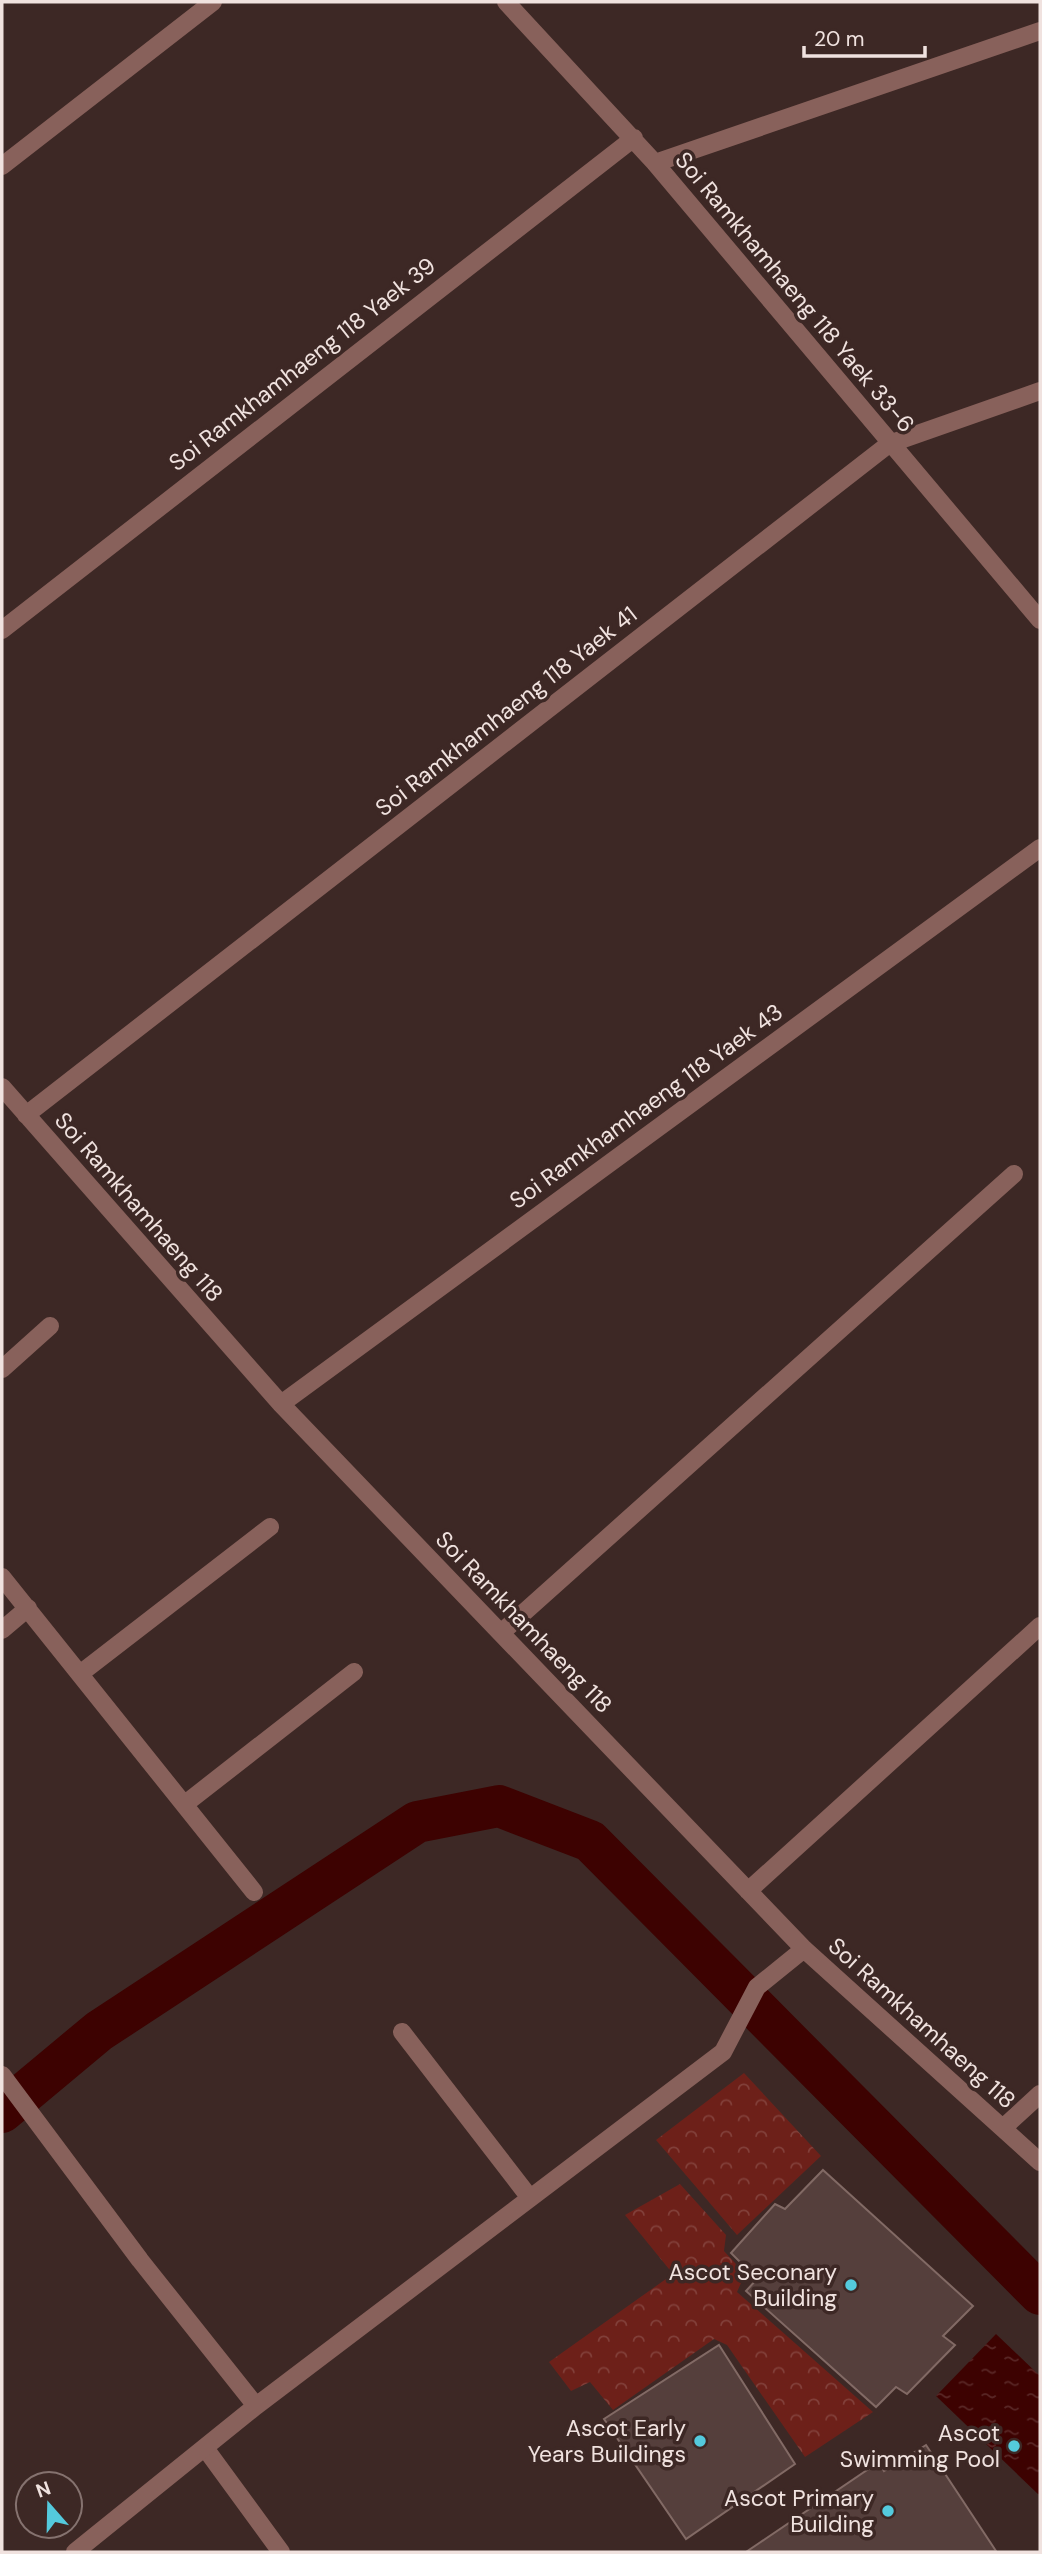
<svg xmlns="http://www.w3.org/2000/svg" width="1042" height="2554" font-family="'DM Sans',sans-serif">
<defs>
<pattern id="park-crowns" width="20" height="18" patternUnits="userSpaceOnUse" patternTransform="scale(1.75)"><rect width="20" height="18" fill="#6d2019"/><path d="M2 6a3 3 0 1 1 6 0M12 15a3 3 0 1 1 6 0" fill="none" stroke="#82403a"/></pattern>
<pattern id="water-ripples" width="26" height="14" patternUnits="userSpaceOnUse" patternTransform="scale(1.75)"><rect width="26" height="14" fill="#3d0201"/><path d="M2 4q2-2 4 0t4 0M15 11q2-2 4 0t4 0" fill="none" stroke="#592726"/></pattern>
</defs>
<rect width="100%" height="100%" fill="#3d2825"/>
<path fill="url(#park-crowns)" d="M744,2073L821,2156L737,2235L656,2140Z
M680,2184L726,2235L724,2251L745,2274L737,2292L873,2412L805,2457L727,2345L714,2339L613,2410L590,2382L571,2391L549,2362L673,2274L625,2215Z"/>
<path fill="url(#water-ripples)" d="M996,2334L1040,2376V2496L936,2396Z"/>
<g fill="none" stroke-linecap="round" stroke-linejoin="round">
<path stroke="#3d0201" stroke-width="42" d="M2,2112L99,2031L417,1822L499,1806L590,1841L1040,2294"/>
</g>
<path fill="#553f3c" stroke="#826a65" stroke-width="2" d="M823,2170L973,2306L943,2336L955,2345L907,2394L896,2387L876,2407L746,2291L757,2279L731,2253L775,2204L785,2209Z
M719,2345L795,2464L686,2539L604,2419Z
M926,2445L996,2551L746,2552L879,2462L884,2471Z"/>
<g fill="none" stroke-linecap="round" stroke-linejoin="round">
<path stroke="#88615b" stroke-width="18" d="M205,2448L281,2552"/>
<path stroke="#88615b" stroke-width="18" d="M506,2L655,163L1040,620
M655,163L1040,31
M2,166L213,2
M2,630L634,138
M2,1087L281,1404L804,1949L1040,2162
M26,1115L889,444L1040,391
M2,1369L50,1326
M281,1404L1040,848
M2,1577L254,1892
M2,1630L28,1608
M501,1633L1014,1174
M81,1673L270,1527
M185,1804L354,1672
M748,1891L1040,1626
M402,2032L530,2198
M2,2075L140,2260L256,2406
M1003,2128L1040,2094
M75,2552L256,2406L723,2052L757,1987L804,1949"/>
</g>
<g fill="#54cadd" stroke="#3d2825" stroke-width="2.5">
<circle cx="851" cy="2285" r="7"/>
<circle cx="700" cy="2441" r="7"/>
<circle cx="1014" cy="2446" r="7"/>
<circle cx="888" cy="2511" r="7"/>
</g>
<g text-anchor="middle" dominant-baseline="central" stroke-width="7" stroke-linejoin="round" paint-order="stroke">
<g font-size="23" fill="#f0e2df" stroke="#3d2825">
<text transform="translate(795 292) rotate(50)">Soi Ramkhamhaeng 118 Yaek 33-6</text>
<text transform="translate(302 364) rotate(-38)">Soi Ramkhamhaeng 118 Yaek 39</text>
<text transform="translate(506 711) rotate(-38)">Soi Ramkhamhaeng 118 Yaek 41</text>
<text transform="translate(646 1106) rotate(-36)">Soi Ramkhamhaeng 118 Yaek 43</text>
<text transform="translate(139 1207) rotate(49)">Soi Ramkhamhaeng 118</text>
<text transform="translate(524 1622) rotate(46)">Soi Ramkhamhaeng 118</text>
<text transform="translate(922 2023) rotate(42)">Soi Ramkhamhaeng 118</text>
</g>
<g font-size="23" fill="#f0e2df" stroke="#3d2825" text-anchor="end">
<text x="837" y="2272">Ascot Seconary<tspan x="837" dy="26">Building</tspan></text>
<text x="686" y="2428">Ascot Early<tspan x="686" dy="26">Years Buildings</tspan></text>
<text x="1000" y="2433">Ascot<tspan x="1000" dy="26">Swimming Pool</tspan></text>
<text x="874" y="2498">Ascot Primary<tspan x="874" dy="26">Building</tspan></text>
</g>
</g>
<rect width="1042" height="2554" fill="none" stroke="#f0e2df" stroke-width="7"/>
<g transform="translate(49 2505) rotate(340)"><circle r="33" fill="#3d2825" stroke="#85726f" stroke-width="2"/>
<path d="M0-5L12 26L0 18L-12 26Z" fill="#54cadd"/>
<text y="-10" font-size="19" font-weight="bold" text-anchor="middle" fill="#f0e2df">N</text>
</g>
<path d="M804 46v10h121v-10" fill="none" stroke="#f0e2df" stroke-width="3.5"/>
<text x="814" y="46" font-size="21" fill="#f0e2df" stroke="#3d2825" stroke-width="5" paint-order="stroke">20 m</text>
</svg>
